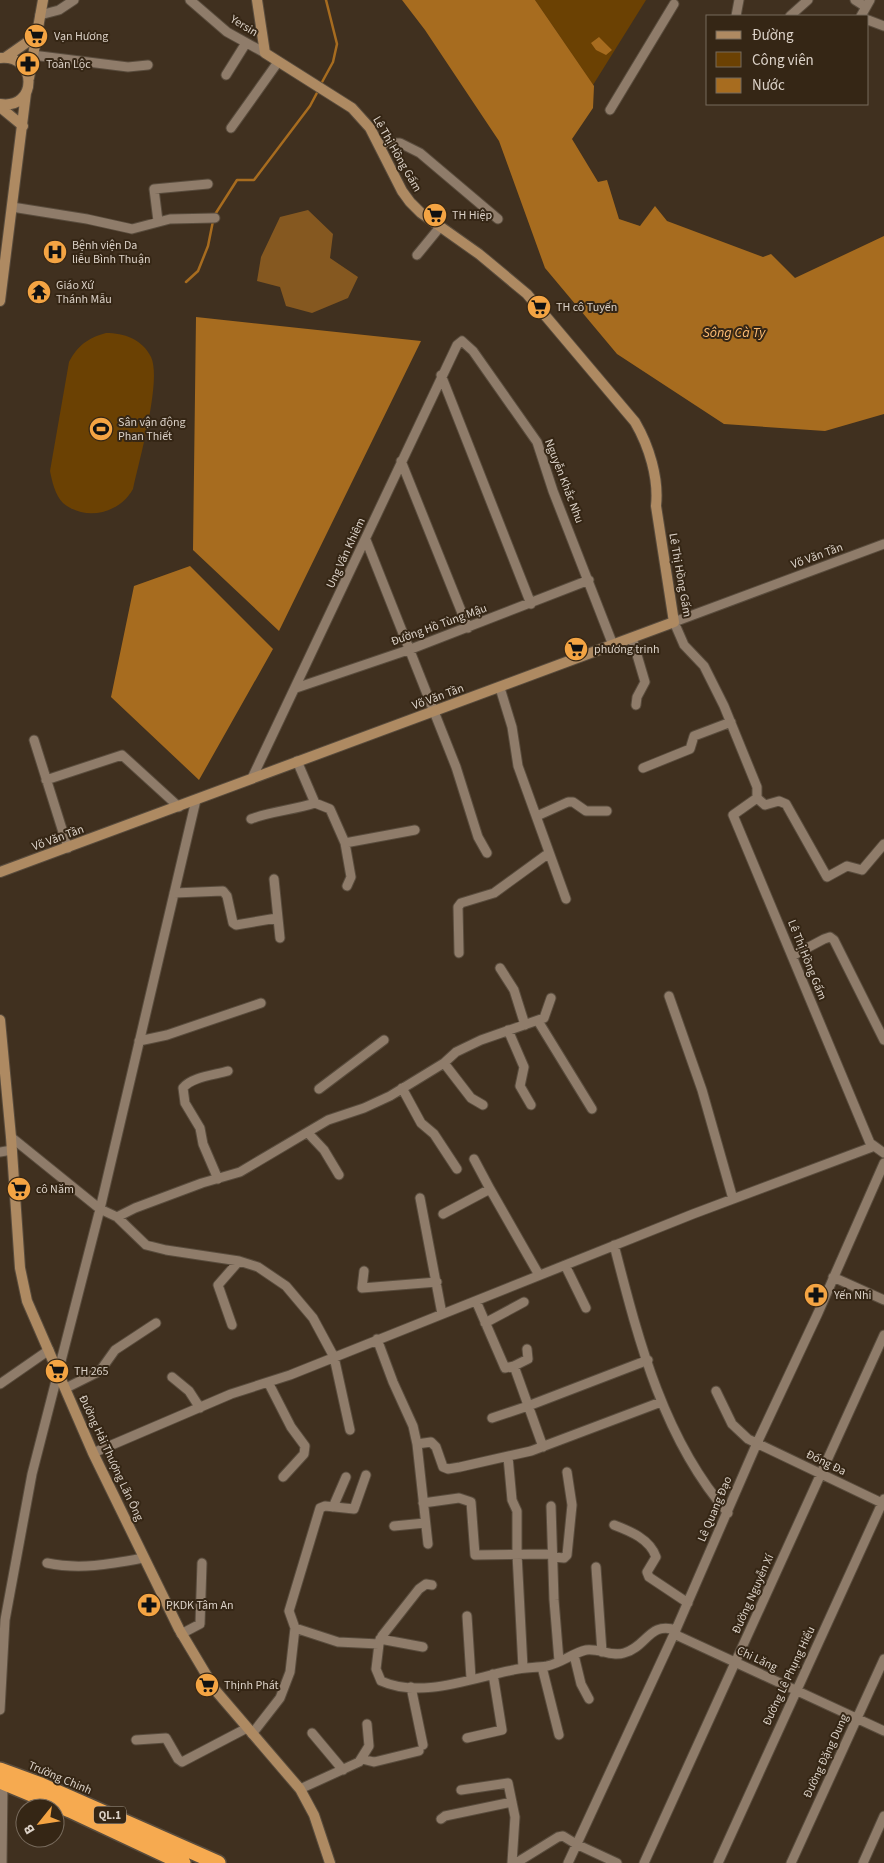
<svg xmlns="http://www.w3.org/2000/svg" width="884" height="1863" font-family="'Source Sans 3',sans-serif">
<rect width="100%" height="100%" fill="#40301f"/>
<path fill="#6b4103" d="M535,0H646L593,85Z
M106,333C124,333 142,339 151,357C162,380 139,461 133,489C120,513 86,522 63,503C55,495 52,481 50,471L69,362C78,345 88,338 106,333Z"/>
<path fill="#855820" d="M308,210L333,234L330,258L358,277L348,298L312,313L286,306L280,287L257,281L261,257L280,217Z"/>
<path fill="#a76c1f" d="M402,0H535L594,86L593,108L572,139L598,182L607,180L619,219L640,226L655,206L667,221L763,257L771,254L795,278L884,236V414L825,431L724,424L617,354L545,268L499,141L425,30Z
M599,37L612,50L606,55L596,50L591,43Z
M196,317L421,341L279,631L193,550Z
M190,566L273,649L199,780L111,697L134,586Z"/>
<g fill="none" stroke-linecap="round" stroke-linejoin="round">
<path stroke="#a76c1f" stroke-width="2.5" d="M321,84L333,62L337,44L326,0
M186,282L198,271L208,246L214,216L237,180H254L310,106L319,89"/>
<g stroke="#594c3d" stroke-width="11">
<path id="street" d="M190,0L227,32L265,53
M855,0L866,7
M40,15L59,10L74,0
M736,16L739,0
M790,16L808,0
M861,16L870,0
M868,20L884,26
M32,55L128,67L148,65
M226,75L246,43
M610,110L674,4
M231,128L278,62
M378,143H400L420,153L498,219
M12,207L87,219L132,229L170,219L215,218
M158,221L154,189L208,184
M417,255L440,227
M441,375L531,604
M401,461L468,628
M366,540L456,767L478,837L487,853
M884,544L674,622L684,645L704,666L724,706L757,787V798L733,815L870,1143L884,1153
M632,638L645,682L637,697L636,705
M296,688L411,649L589,580
M500,688L512,727L518,766L566,899
M34,740L68,848
M297,761L315,803L330,809L345,843L415,830
M643,768L690,749L694,736L731,722
M253,776L457,345L462,341L473,351L537,442L553,491L613,645
M46,780L122,755L179,807
M757,798L765,805L779,801L786,804L827,877L847,866L862,870L884,844
M537,816L568,802H573L586,811H607
M251,819C272,811 294,810 315,803
M345,843L351,877L347,886
M274,879L280,938
M174,893L223,891L227,896L233,923L236,925L277,918
M459,953L458,907L461,903L494,893L549,853
M792,956L824,939L830,937L834,940L884,1040
M500,968L514,990L525,1025
M669,996L702,1090L733,1199
M538,1021L592,1109
M508,1030L524,1067L520,1086L531,1105
M139,1041L167,1035L261,1003
M444,1063L471,1098L483,1105
M402,1088L421,1123L434,1134L457,1169
M319,1089L384,1040
M308,1133L324,1150L339,1175
M11,1137L100,1209L117,1217L146,1245L166,1250L239,1261L258,1267L286,1286L313,1318L334,1357L350,1430
M0,1152L12,1150
M474,1159L490,1189
M218,1179L203,1144L200,1128L185,1103L183,1088C191,1077 215,1075 228,1071
M420,1198L442,1314
M443,1214L490,1189L539,1275
M117,1217L135,1208L202,1183L240,1172L328,1120L364,1108L390,1096L444,1063L456,1052L481,1040L544,1018L551,998
M614,1245C638,1338 663,1439 728,1513
M565,1265L586,1308
M364,1271L362,1288L437,1282
M833,1277L884,1300
M476,1301L505,1368L514,1366L543,1447
M485,1323L524,1302
M232,1325L218,1285L239,1261
M377,1339L393,1382L413,1426L417,1444
M514,1366L528,1359L527,1349
M172,1377L189,1391L200,1408
M268,1382L291,1427L305,1446L304,1454L283,1477
M0,1384L49,1350
M66,1388L100,1371L115,1350L156,1323
M716,1391L732,1424L748,1439L884,1504
M492,1418L528,1406L648,1360
M93,1453L231,1394L290,1375L693,1214L872,1147
M508,1457L512,1500L517,1511V1554L523,1668
M423,1503L459,1498L471,1502L475,1555L552,1554
M551,1506L554,1600L559,1661
M333,1507L346,1477
M614,1525C630,1531 650,1539 656,1557L647,1572L649,1577L688,1603
M394,1526L425,1523
M428,1544L417,1444L431,1442L436,1447L443,1467L448,1469L460,1467L531,1451L661,1402
M554,1557L564,1558L567,1555L572,1505L567,1472
M47,1563C80,1570 111,1564 143,1558
M596,1567L602,1652
M467,1616L471,1678
M295,1628L338,1642L379,1644L376,1669L381,1681C421,1699 472,1678 513,1670C524,1667 536,1668 547,1666C561,1663 573,1653 586,1650C599,1648 611,1657 624,1653C647,1647 649,1621 676,1630
M181,1634L200,1624L202,1563
M674,1634L884,1731
M380,1639L423,1647
M379,1644L382,1636L419,1589L426,1584L432,1585
M574,1655L581,1684L589,1699
M542,1667L559,1735
M411,1687L423,1745
M0,1710L5,1620L32,1474L100,1209L196,800
M312,1733L343,1770
M252,1734L280,1698L290,1672L295,1628L289,1611L320,1508L325,1506L354,1509L366,1475
M467,1738L502,1730L493,1674
M136,1740L166,1738L178,1759L182,1762L247,1728
M362,1759L374,1762L419,1751
M300,1789L359,1762L369,1746L367,1724
M461,1790L508,1783L515,1817L512,1863
M441,1819L445,1816L512,1802
M2,1863L3,1782
M516,1863L558,1837L563,1836L576,1844L617,1863
M568,1863L674,1634L757,1443L818,1313L884,1163
M644,1863L884,1335
M718,1863L884,1499
M791,1863L884,1659
M863,1863L884,1816"/>
</g>
<g stroke="#594c3d" stroke-width="12">
<path id="secondary" d="M6,57L36,36
M0,58C38,54 38,110 0,104
M29,78L43,0
M0,107L23,126
M0,301L26,93
M0,872L674,622L656,506C659,478 649,446 635,422L527,294L479,254L421,213L410,202L402,191L370,128L352,108L265,53L257,0
M0,1020L11,1137L20,1268L27,1301L93,1453L179,1629L216,1691L300,1789L314,1815L330,1863"/>
</g>
<g stroke="#594c3d" stroke-width="18">
<path id="highway" d="M0,1770L41,1785L218,1863
M0,1781L70,1810L183,1863"/>
</g>
<use href="#street" stroke="#8f7c6a" stroke-width="9"/>
<use href="#secondary" stroke="#ae8a62" stroke-width="10"/>
<use href="#highway" stroke="#f6aa50" stroke-width="15"/>
</g>
<defs>
<g id="supermarket-disc" transform="scale(1.25)"><circle r="9.5" fill="#f4a443" stroke="#352615"/><path d="M-6-5.5h2.5l.6 2H6L4.5 2H-2.5L-4.4-4H-6ZM-1.5 3.2a1.3 1.3 0 1 0 .1 0ZM3 3.2a1.3 1.3 0 1 0 .1 0Z" fill="#111"/></g>
<g id="pharmacy-disc" transform="scale(1.25)"><circle r="9.5" fill="#f4a443" stroke="#352615"/><path d="M-2-6h4v4h4v4h-4v4h-4v-4h-4v-4h4Z" fill="#111"/></g>
<g id="hospital-disc" transform="scale(1.25)"><circle r="9.5" fill="#f4a443" stroke="#352615"/><path d="M-5-5h3v3.5h4V-5h3V5h-3V1.5h-4V5h-3Z" fill="#111"/></g>
<g id="temple-disc" transform="scale(1.25)"><circle r="9.5" fill="#f4a443" stroke="#352615"/><path d="M0-6L5-2H3V0L6.5 2.5H4V6H1.5V3h-3V6H-4V2.5H-6.5L-3 0V-2H-5Z" fill="#111"/></g>
<g id="stadium-disc" transform="scale(1.25)"><circle r="9.5" fill="#f4a443" stroke="#352615"/><path d="M0-5a6.5 5 0 1 0 0 10a6.5 5 0 1 0 0-10ZM-3.5-1.8h7v3.6h-7Z" fill="#111"/></g>
</defs>
<g fill-rule="evenodd">
<use href="#supermarket-disc" x="36" y="36"/>
<use href="#pharmacy-disc" x="28" y="64"/>
<use href="#supermarket-disc" x="435" y="215"/>
<use href="#hospital-disc" x="55" y="252"/>
<use href="#temple-disc" x="39" y="292"/>
<use href="#supermarket-disc" x="539" y="307"/>
<use href="#stadium-disc" x="101" y="429"/>
<use href="#supermarket-disc" x="576" y="649"/>
<use href="#supermarket-disc" x="19" y="1189"/>
<use href="#pharmacy-disc" x="816" y="1295"/>
<use href="#supermarket-disc" x="57" y="1371"/>
<use href="#pharmacy-disc" x="149" y="1605"/>
<use href="#supermarket-disc" x="207" y="1685"/>
</g>
<g text-anchor="middle" dominant-baseline="central" stroke-width="4" stroke-linejoin="round" paint-order="stroke">
<rect fill="#352615" stroke="#a99e92" stroke-width="1" x="94" y="1806.5" width="32" height="17" rx="4"/>
<g font-size="11" font-weight="bold" fill="#dbd1c7">
<text x="110" y="1815">QL.1</text>
</g>
<g font-size="12" fill="#dbd1c7" stroke="#352615">
<text transform="translate(244 26) rotate(31)">Yersin</text>
<text transform="translate(397 154) rotate(60)">Lê Thị Hồng Gấm</text>
<text transform="translate(564 481) rotate(69)">Nguyễn Khắc Nhu</text>
<text transform="translate(346 553) rotate(-65)">Ung Văn Khiêm</text>
<text transform="translate(817 556) rotate(-20)">Võ Văn Tần</text>
<text transform="translate(680 575) rotate(80)">Lê Thị Hồng Gấm</text>
<text transform="translate(439 625) rotate(-20)">Đường Hồ Tùng Mậu</text>
<text transform="translate(438 697) rotate(-20)">Võ Văn Tần</text>
<text transform="translate(58 838) rotate(-20)">Võ Văn Tần</text>
<text transform="translate(807 960) rotate(68)">Lê Thị Hồng Gấm</text>
<text transform="translate(111 1458) rotate(65)">Đường Hải Thượng Lãn Ông</text>
<text transform="translate(826 1463) rotate(26)">Đống Đa</text>
<text transform="translate(715 1509) rotate(-67)">Lê Quang Đạo</text>
<text transform="translate(753 1594) rotate(-66)">Đường Nguyễn Xí</text>
<text transform="translate(757 1659) rotate(25)">Chi Lăng</text>
<text transform="translate(789 1676) rotate(-65)">Đường Lê Phụng Hiểu</text>
<text transform="translate(826 1756) rotate(-65)">Đường Đặng Dung</text>
<text transform="translate(60 1778) rotate(23)">Trường Chinh</text>
</g>
<g font-size="12" fill="#dbd1c7" stroke="#352615" text-anchor="start">
<text x="54" y="36">Vạn Hương</text>
<text x="46" y="64">Toàn Lộc</text>
<text x="452" y="215">TH Hiệp</text>
<text x="72" y="245">Bệnh viện Da<tspan x="72" dy="14">liễu Bình Thuận</tspan></text>
<text x="56" y="285">Giáo Xứ<tspan x="56" dy="14">Thánh Mẫu</tspan></text>
<text x="556" y="307">TH cô Tuyến</text>
<text x="118" y="422">Sân vận động<tspan x="118" dy="14">Phan Thiết</tspan></text>
<text x="594" y="649">phương trinh</text>
<text x="36" y="1189">cô Năm</text>
<text x="834" y="1295">Yến Nhi</text>
<text x="74" y="1371">TH 265</text>
<text x="166" y="1605">PKDK Tâm An</text>
<text x="224" y="1685">Thịnh Phát</text>
</g>
<g font-size="14" font-style="italic" fill="#fcbb73" stroke="#352615">
<text x="734" y="333">Sông Cà Ty</text>
</g>
</g>
<rect x="706" y="15" width="162" height="90" fill="#352615" stroke="#776a5c"/>
<rect x="716" y="31" width="25" height="8" fill="#ae8a62" stroke="#776a5c"/>
<text x="752" y="40" font-size="15" fill="#dbd1c7">Đường</text>
<rect x="716" y="52" width="25" height="15" fill="#6b4103" stroke="#776a5c"/>
<text x="752" y="65" font-size="15" fill="#dbd1c7">Công viên</text>
<rect x="716" y="78" width="25" height="15" fill="#a76c1f" stroke="#776a5c"/>
<text x="752" y="90" font-size="15" fill="#dbd1c7">Nước</text>
<g transform="translate(40 1823) rotate(240)"><circle r="24" fill="#352615" stroke="#776a5c"/>
<path d="M0-4L9 19L0 12L-9 19Z" fill="#f4a443"/>
<text y="-8" font-size="14" font-weight="bold" text-anchor="middle" fill="#dbd1c7">B</text>
</g>
</svg>
